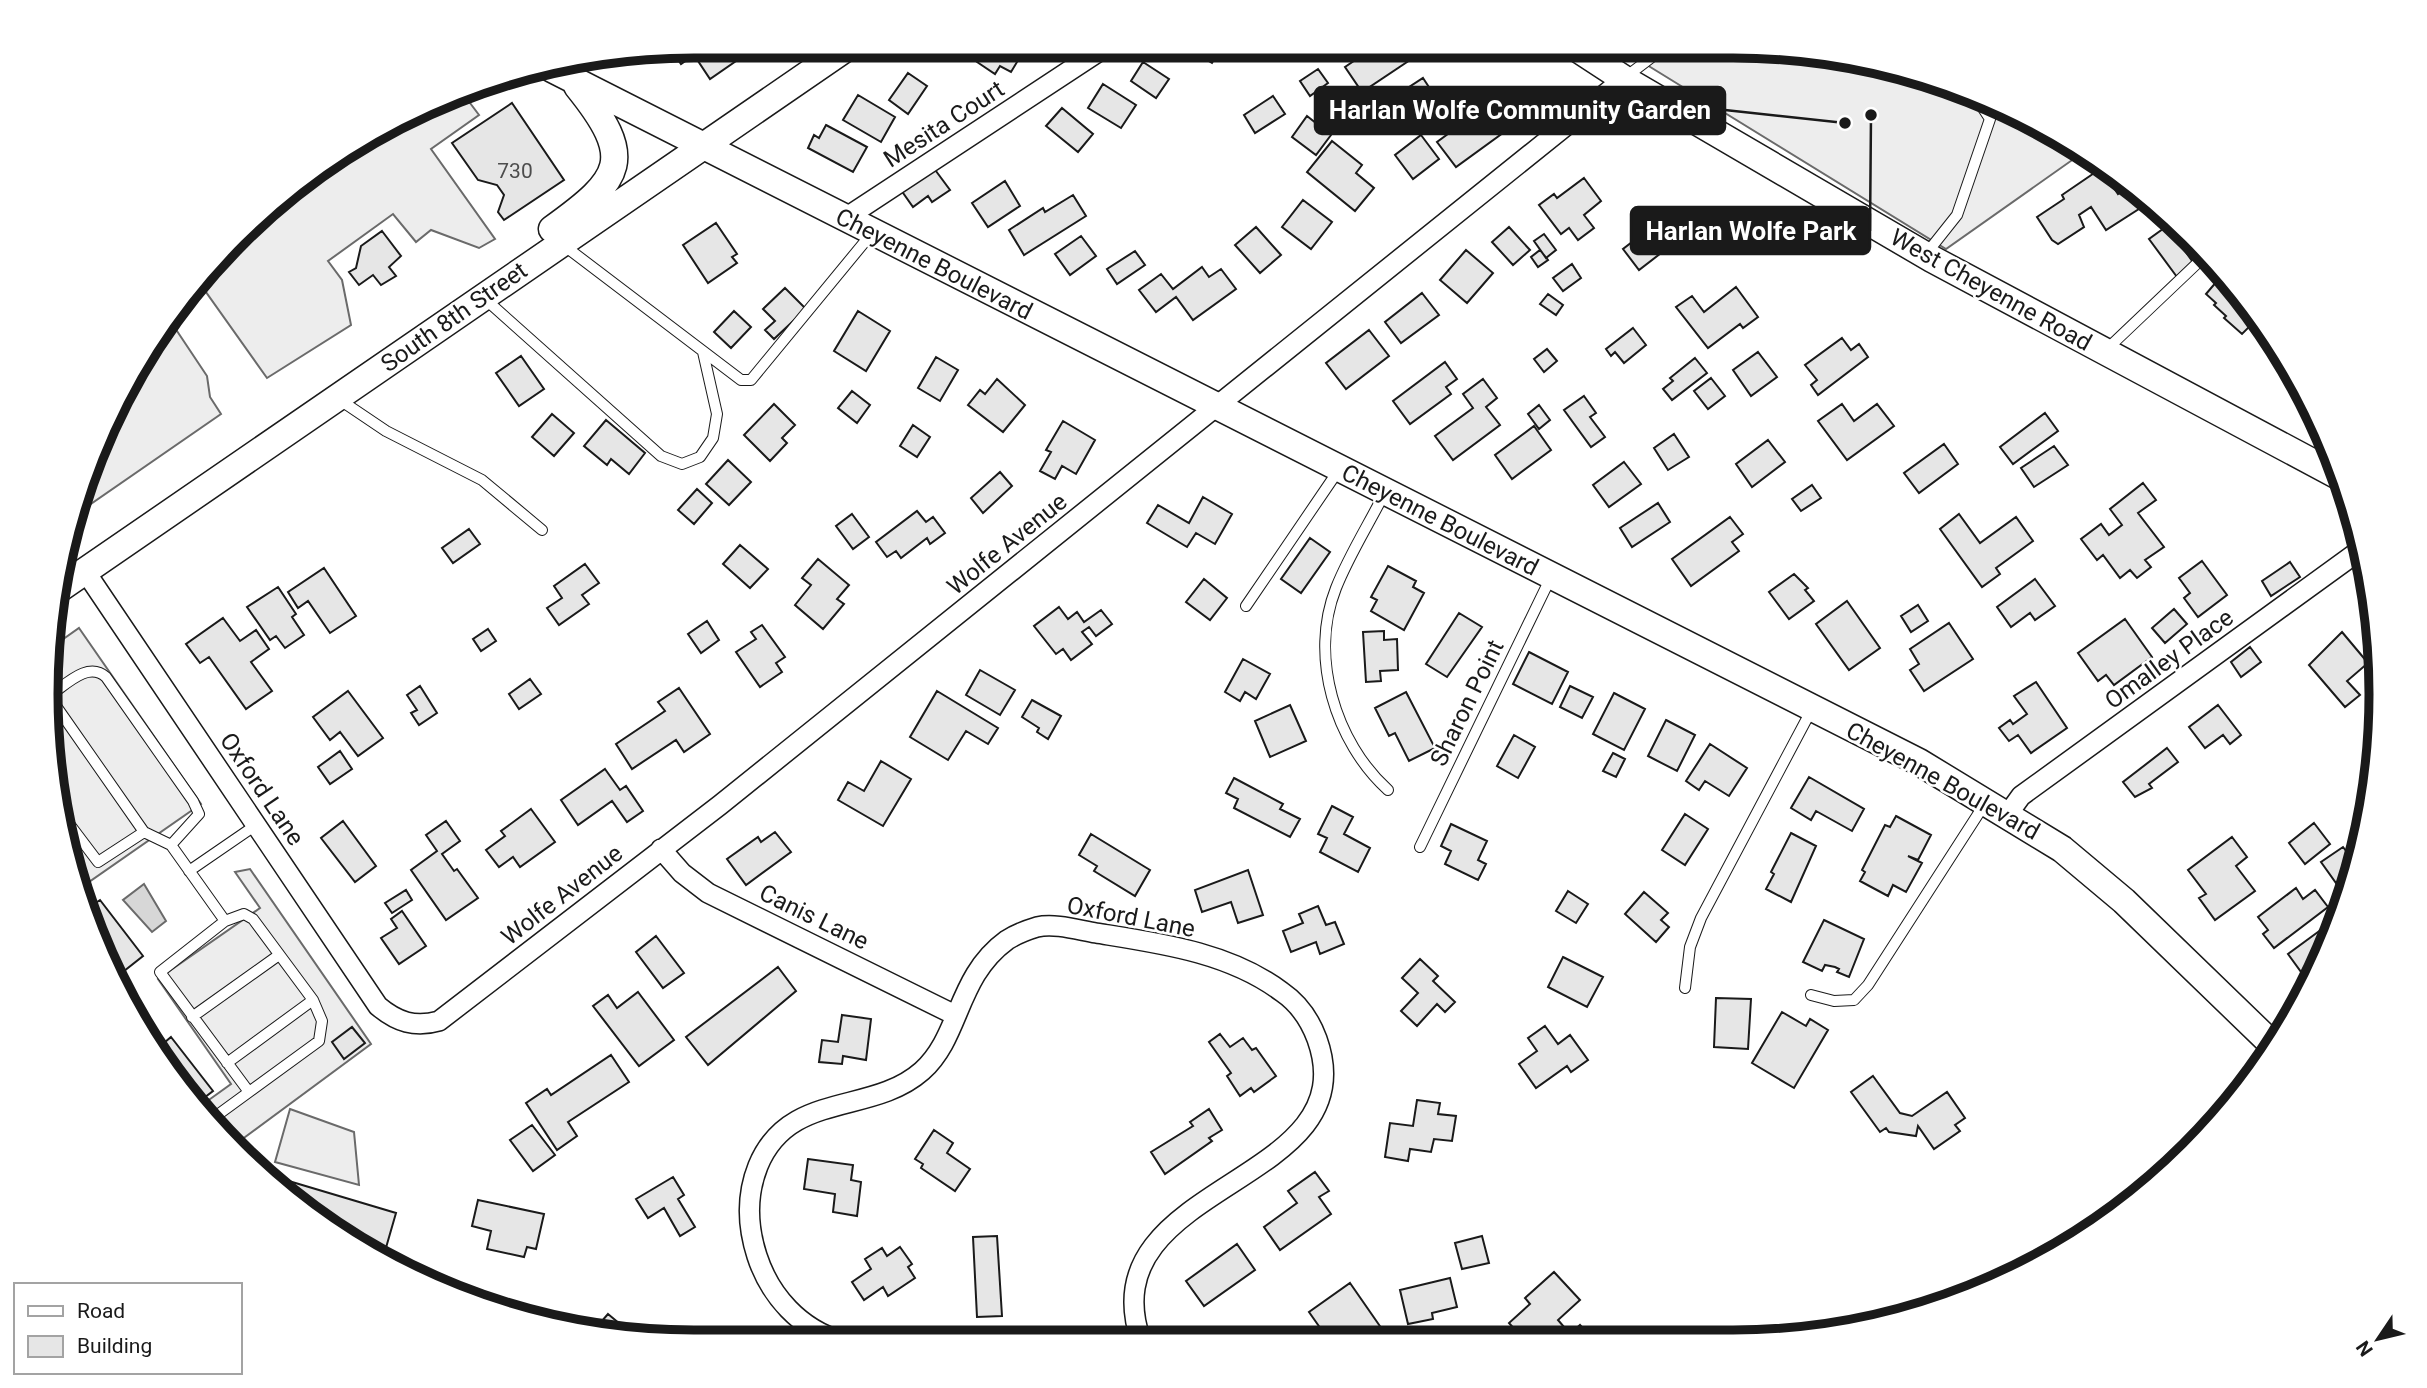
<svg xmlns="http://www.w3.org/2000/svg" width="2427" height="1388" font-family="Roboto,sans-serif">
<rect width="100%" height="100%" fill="#fff"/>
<path fill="#ededed" stroke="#6a6a6a" stroke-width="2" d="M1670,47H1776L1941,80L2085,151L1946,249L1647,65Z
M455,96L470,103L479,115L431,149L495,239L479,248L431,230L416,242L393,214L328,261L342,280L351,325L267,378L201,285L300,179Z
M169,319L207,376L210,397L221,414L72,517L155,333Z
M79,628L201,804L86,884L74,867L46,694L52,647Z
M250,869L371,1044L237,1143L199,1107L231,1084L158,979L260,908L235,872Z
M290,1109L354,1132L359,1185L275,1162Z"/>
<path fill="#d7d7d7" stroke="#6a6a6a" stroke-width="2" d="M144,884L166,921L152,932L123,900Z"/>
<path fill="#e6e6e6" stroke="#1a1a1a" stroke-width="2" d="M694,46H750L752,50L710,79L694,55L681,64L671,49Z
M959,46H1035L1032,50L1026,47L1011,72L1000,66L995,74L977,62L979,58Z
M1183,46H1216L1220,49L1212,63Z
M1376,46H1414L1419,54L1362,92L1345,67Z
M1143,62L1169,79L1156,98L1131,81Z
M1318,69L1328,83L1310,96L1300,81Z
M908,73L927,86L908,114L889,100Z
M1423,78L1438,101L1396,129L1380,106Z
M1103,84L1136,105L1121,128L1088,108Z
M858,95L895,117L881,142L843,120Z
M1273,96L1285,114L1255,133L1244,115Z
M512,103L564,180L504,220L498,212L504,195L497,185L478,180L452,143Z
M1489,104L1507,130L1456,167L1437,142Z
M1062,108L1093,134L1078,152L1046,126Z
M1307,116L1331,135L1316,155L1292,137Z
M826,125L867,147L853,172L808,148L814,135L819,138Z
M1421,135L1439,159L1413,179L1395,155Z
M1332,141L1362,165L1356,173L1374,188L1355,211L1307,172Z
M2106,165L2122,179L2112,185L2118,194L2128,187L2142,207L2106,230L2091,207L2079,215L2084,227L2058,244L2052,240L2037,217L2064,199L2062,195Z
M933,167L950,190L932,202L928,196L913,207L901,190Z
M1584,178L1601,201L1584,215L1594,228L1578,240L1569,228L1561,234L1539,205L1554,194L1557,198Z
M1005,181L1020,206L988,227L972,203Z
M1073,195L1086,216L1024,255L1009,230L1043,208L1045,212Z
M1303,200L1332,222L1311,249L1282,227Z
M2174,221L2188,232L2177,240L2195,265L2177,277L2149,239Z
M716,223L737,254L732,257L737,263L708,283L683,245Z
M1256,227L1281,255L1260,273L1235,245Z
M1509,227L1530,250L1513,265L1492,242Z
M1649,229L1665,250L1639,270L1623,249Z
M382,231L401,256L389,267L396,276L381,285L373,275L359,285L349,272L356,268L361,246Z
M1544,234L1556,250L1546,258L1534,241Z
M1081,236L1096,256L1070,275L1055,254Z
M1466,250L1493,273L1467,303L1440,280Z
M1540,250L1548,260L1538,267L1531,257Z
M1135,251L1145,265L1117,284L1107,269Z
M1572,264L1581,278L1563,291L1553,278Z
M1202,267L1209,277L1221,269L1236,289L1193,320L1176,297L1156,312L1139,290L1161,274L1173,289Z
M2223,274L2259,317L2242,334L2224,318L2226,316L2214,305L2216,303L2206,294Z
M1736,287L1758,317L1743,328L1740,324L1708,348L1676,307L1692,296L1704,312Z
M785,288L806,309L774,339L765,330L775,321L763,309Z
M1422,293L1439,315L1401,343L1385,322Z
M1548,294L1563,305L1556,315L1540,304Z
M734,311L751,327L731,348L714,332Z
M858,311L890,331L866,371L834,351Z
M1633,328L1646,345L1624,363L1615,352L1611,356L1606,349Z
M1369,330L1389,356L1346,389L1326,363Z
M1842,338L1851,350L1859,344L1868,357L1818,395L1811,385L1817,380L1805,365Z
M1547,349L1557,361L1544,372L1534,359Z
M1758,352L1777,377L1751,396L1733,370Z
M521,356L544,389L519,406L496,373Z
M936,357L958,370L940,401L918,388Z
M1695,358L1707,373L1672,400L1663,389L1673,381L1670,378Z
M1445,362L1457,379L1446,387L1451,394L1410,424L1393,401Z
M1711,378L1725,396L1708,409L1694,391Z
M997,379L1025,405L1003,432L968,405L980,390L985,394Z
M1483,379L1497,398L1486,407L1500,425L1453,460L1435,436L1473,408L1463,394Z
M852,391L870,405L857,423L838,408Z
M1584,396L1596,413L1590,417L1605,437L1591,447L1564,410Z
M774,404L795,425L782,438L787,443L770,461L744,435Z
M1842,404L1854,421L1877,404L1894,426L1847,460L1818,421Z
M1539,405L1550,420L1539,429L1528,414Z
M2045,413L2058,431L2013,464L2000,447Z
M552,414L574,433L554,456L532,437Z
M606,420L645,453L629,474L611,459L607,465L584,446Z
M1063,421L1095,440L1076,474L1062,466L1055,479L1040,471L1051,452L1046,450Z
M913,425L930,437L917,457L900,446Z
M1534,426L1551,450L1512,479L1495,455Z
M1674,434L1689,457L1668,470L1654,448Z
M1768,440L1785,462L1752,487L1736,464Z
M1944,444L1958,464L1919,493L1904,473Z
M2054,446L2068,465L2034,487L2021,468Z
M728,460L751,482L729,505L706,484Z
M1624,462L1641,484L1609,507L1593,485Z
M1000,472L1012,486L983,513L971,498Z
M2143,483L2156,500L2138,513L2164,547L2145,560L2151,567L2137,578L2130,570L2120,578L2103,555L2097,560L2081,539L2101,524L2109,535L2122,525L2110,509Z
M1812,485L1821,498L1801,511L1792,499Z
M697,489L712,503L694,524L678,510Z
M1203,497L1232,514L1215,544L1196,533L1187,547L1147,523L1158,505L1189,523Z
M1658,503L1670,522L1632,547L1620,528Z
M917,511L926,522L933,517L945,533L930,544L927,538L901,558L896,551L887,557L876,542Z
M852,514L869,537L853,549L836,526Z
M1959,514L1980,543L2016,517L2033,541L1996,568L2000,574L1982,587L1940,529Z
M1730,517L1743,534L1732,542L1739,551L1691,586L1672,559Z
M469,529L480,544L453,563L442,548Z
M1310,538L1330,552L1301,593L1281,579Z
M740,545L768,569L750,588L723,564Z
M818,559L849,585L837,599L844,604L823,629L795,605L811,585L802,578Z
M2202,561L2227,595L2198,617L2184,598L2190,593L2179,578Z
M2290,562L2300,577L2271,596L2262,581Z
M585,564L599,583L582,595L589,604L559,625L547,608L562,598L554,586Z
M1388,566L1416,581L1413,587L1424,593L1404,630L1371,611L1377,600L1371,597Z
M324,568L356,616L330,633L308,601L298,608L288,592Z
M1794,574L1808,588L1805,590L1814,601L1789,619L1769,592Z
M1204,579L1227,598L1210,620L1186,602Z
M2035,579L2055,606L2035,620L2030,613L2011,627L1997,607Z
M278,587L296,614L292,617L304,635L285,648L276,636L270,640L247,607Z
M1847,601L1880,648L1849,670L1816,624Z
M1918,605L1928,621L1911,632L1901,616Z
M1059,607L1068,619L1077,612L1084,622L1101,610L1112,624L1096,636L1089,627L1082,632L1092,644L1071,660L1063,649L1056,654L1034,626Z
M2174,609L2187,624L2165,643L2152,628Z
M1459,613L1482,627L1447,677L1426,664Z
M223,618L240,641L256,630L269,649L251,662L272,691L246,709L209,657L200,663L186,644Z
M2125,619L2152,657L2114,685L2106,675L2098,681L2078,653Z
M707,621L719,640L701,653L688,634Z
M1949,623L1973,659L1924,691L1910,670L1919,664L1910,649Z
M762,625L785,657L776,663L782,672L760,687L736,652L756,639L751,632Z
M488,629L496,641L481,651L473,639Z
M1384,631V640L1397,639L1398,670L1380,671L1381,681L1366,682L1363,632Z
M2342,632L2368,663L2347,681L2360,695L2345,707L2309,665Z
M2250,647L2261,662L2241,677L2231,662Z
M1529,652L1568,672L1552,704L1513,684Z
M1243,659L1270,674L1256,699L1245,692L1240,701L1225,692Z
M980,670L1015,690L1000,715L966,695Z
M530,679L541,694L519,709L509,694Z
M2036,682L2067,728L2031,753L2018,735L2009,741L1999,728L2010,720L2013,724L2027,714L2014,696Z
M420,686L437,713L419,725L411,713L417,710L407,695Z
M1570,686L1593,697L1582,718L1560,707Z
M679,688L710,734L684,752L676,740L632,769L616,744L665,711L658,702Z
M348,691L383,738L358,756L340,732L330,740L313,717Z
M937,691L998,728L988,744L966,731L948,760L910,737Z
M1406,692L1435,748L1409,761L1395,733L1389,736L1375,708Z
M1614,693L1645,709L1624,750L1593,734Z
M1032,700L1061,716L1048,739L1037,732L1039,728L1022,717Z
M1290,705L1306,741L1270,757L1255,721Z
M2218,705L2241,735L2230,744L2223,735L2205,748L2189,727Z
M1666,720L1695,735L1677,771L1648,756Z
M1514,735L1535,747L1518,778L1497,766Z
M1710,744L1747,768L1729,796L1705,781L1699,790L1686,781Z
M2167,748L2178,762L2149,784L2152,788L2135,797L2123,782Z
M340,751L352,769L330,784L318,767Z
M1613,753L1625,759L1616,777L1603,771Z
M881,761L911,779L883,826L838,800L848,782L864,791Z
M605,769L620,790L626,786L643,811L627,822L612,801L578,825L561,800Z
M2374,770L2372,790L2363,778Z
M1809,777L1864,809L1852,831L1816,811L1811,820L1791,808Z
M1234,778L1283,804L1280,809L1300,819L1290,837L1234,808L1238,799L1226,793Z
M1332,806L1353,817L1344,834L1370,848L1358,872L1320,852L1327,838L1318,834Z
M531,809L555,842L520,867L513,857L499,867L486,850L505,836L501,831Z
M1685,814L1708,829L1685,865L1662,850Z
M1896,816L1931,835L1918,860L1908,856L1922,863L1906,892L1893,885L1888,896L1860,881L1865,872L1862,870L1885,825L1890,827Z
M343,821L376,866L355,882L321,838Z
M446,821L460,841L442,854L454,871L457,869L478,898L446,920L411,870L437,851L426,835Z
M2314,823L2330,844L2305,864L2289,843Z
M1451,824L1487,841L1478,860L1486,864L1478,880L1445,864L1451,851L1441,846Z
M775,832L791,852L746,885L727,859L758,837L761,842Z
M1791,833L1816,846L1791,902L1766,889L1774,874L1771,872Z
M1091,834L1150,870L1135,896L1094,871L1097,866L1079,855Z
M2232,837L2247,857L2236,866L2255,891L2215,920L2199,898L2206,894L2188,870Z
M2343,847L2356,864L2354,869L2336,883L2321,862Z
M1248,870L1263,915L1238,923L1231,902L1202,912L1195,890Z
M2296,888L2303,899L2315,890L2328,907L2274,948L2263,934L2268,930L2258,917Z
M406,890L412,900L392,913L385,903Z
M1568,891L1588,904L1576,923L1556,911Z
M1644,892L1668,913L1661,920L1669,927L1656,942L1625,914Z
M100,900L143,956L119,975L84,911Z
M1318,906L1326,925L1335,922L1344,944L1320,954L1316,942L1291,952L1283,931L1303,923L1299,914Z
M402,911L426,946L399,964L381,938L397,928L391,919Z
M2337,918L2332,942L2321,963L2304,976L2288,954Z
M1824,920L1864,939L1849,977L1837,972L1839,969L1835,967L1825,965L1822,971L1803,962Z
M656,936L684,973L663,988L636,952Z
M1563,957L1603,977L1587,1007L1548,987Z
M1420,959L1438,976L1433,981L1455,1002L1445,1012L1437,1004L1417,1026L1401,1011L1418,993L1402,978Z
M778,967L796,991L708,1065L686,1037Z
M638,992L674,1040L639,1066L593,1006L608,995L617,1008Z
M1716,998L1751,999L1748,1049L1714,1047Z
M1782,1012L1806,1026L1810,1019L1828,1030L1794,1088L1752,1063Z
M842,1015L871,1019L866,1060L843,1056L842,1064L819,1062L822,1040L838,1042Z
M1545,1026L1558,1044L1570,1035L1588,1060L1571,1072L1567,1066L1536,1088L1519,1064L1537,1051L1528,1038Z
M352,1027L365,1043L344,1059L332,1042Z
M1220,1034L1230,1047L1243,1038L1252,1050L1256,1048L1276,1076L1254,1092L1251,1088L1240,1096L1227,1076L1231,1073L1209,1042Z
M171,1037L213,1091L196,1104L180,1089L158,1048Z
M611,1055L629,1082L568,1122L577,1136L557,1150L526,1103L547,1089L551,1095Z
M1873,1076L1900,1113L1912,1116L1947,1092L1965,1118L1955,1125L1960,1131L1934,1149L1918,1126L1916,1136L1889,1132L1886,1128L1880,1132L1851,1092Z
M1417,1100L1440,1103L1438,1114L1456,1116L1452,1141L1434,1139L1431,1152L1410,1149L1408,1161L1385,1157L1390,1123L1413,1126Z
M1209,1109L1222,1130L1209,1138L1212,1141L1165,1174L1151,1152L1193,1126L1190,1122Z
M532,1125L555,1155L533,1171L510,1140Z
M934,1130L953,1143L947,1153L970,1169L955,1191L921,1168L923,1164L915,1159Z
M808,1159L853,1165L851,1180L861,1182L857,1216L833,1212L835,1194L804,1189Z
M1315,1172L1329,1191L1319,1197L1331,1214L1280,1250L1264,1227L1297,1203L1288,1191Z
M272,1176L396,1213L383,1258L334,1233Z
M673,1177L684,1195L678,1199L695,1227L680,1236L664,1208L648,1218L636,1199Z
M478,1200L544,1214L536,1249L527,1247L524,1257L487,1249L491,1231L472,1226Z
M997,1236L1002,1316L977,1317L973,1237Z
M1482,1236L1489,1263L1462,1269L1455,1243Z
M1237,1244L1255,1270L1204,1306L1186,1281Z
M900,1247L912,1264L908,1267L915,1278L888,1296L883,1287L864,1300L852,1282L871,1269L865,1259L882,1248L887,1256Z
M1554,1272L1580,1300L1558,1320L1570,1334L1580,1325L1595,1341H1525L1509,1323L1530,1304L1525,1298Z
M1450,1278L1457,1307L1432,1313L1433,1319L1408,1324L1400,1290Z
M1350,1283L1384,1332L1372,1341H1310L1323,1332L1309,1312Z
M608,1314L632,1334L639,1325L659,1341L594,1330Z"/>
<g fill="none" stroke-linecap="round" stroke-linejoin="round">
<g stroke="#1a1a1a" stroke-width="12">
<path id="lane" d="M1627,76L1665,47
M562,244L741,380H751L872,233
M1926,254L1957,215L1990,119L1975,96
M484,298L661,456L682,464L700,457L713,438L717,414L703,352
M2107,349L2207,254
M340,400L386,431L482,480L542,530
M1385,492C1369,524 1349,555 1336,588C1309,656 1335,742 1388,790
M1246,606L1338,471
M49,696L144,832
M46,698C64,687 87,660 106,677L193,801L199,814L171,845
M67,821L98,862L144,832L171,845L225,921L160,972L249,1092L212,1119
M1420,847L1551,577
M189,871L256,825
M225,921L244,914L253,919L313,1000L322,1021L319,1041L249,1092
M1685,988L1690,947L1701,918L1812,709
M1811,995L1834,1001L1854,1000L1868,985L1984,805
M192,1017L279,955
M227,1063L313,1000"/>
</g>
<g stroke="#1a1a1a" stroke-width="22">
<path id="street" d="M844,219L1107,46
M85,571L378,1006C397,1022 415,1028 439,1021L720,805L1624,79
M2008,814L2021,796L2363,548
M661,849L682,873L708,893L955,1015
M841,1341C800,1329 770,1296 757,1256C747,1225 746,1196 758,1166C789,1090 871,1116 922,1071C961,1036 956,977 1007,940C1015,935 1027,930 1037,927C1055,923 1078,930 1096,933C1158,943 1229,952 1282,992C1298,1003 1310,1020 1317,1039C1370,1187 1086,1181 1141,1341"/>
</g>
<g stroke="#1a1a1a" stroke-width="29">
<path id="secondary" d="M1575,47L1624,79L1932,259L2342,478
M552,69L1919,762L2062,849L2124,901L2276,1048
M552,229C623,178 636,159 577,86
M59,589L849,46"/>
</g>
<use href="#lane" stroke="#fff" stroke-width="10"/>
<use href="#street" stroke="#fff" stroke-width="19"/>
<use href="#secondary" stroke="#fff" stroke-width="26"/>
</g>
<g text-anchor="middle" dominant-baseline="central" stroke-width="5" stroke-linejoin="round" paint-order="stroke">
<g font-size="21" fill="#4d4d4d">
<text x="515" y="171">730</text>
</g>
<g font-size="24" fill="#1a1a1a" stroke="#fff">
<text transform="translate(944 124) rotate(-33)">Mesita Court</text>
<text transform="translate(934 264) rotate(27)">Cheyenne Boulevard</text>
<text transform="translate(1991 290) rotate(29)">West Cheyenne Road</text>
<text transform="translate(454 317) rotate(-35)">South 8th Street</text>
<text transform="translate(1440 520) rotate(27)">Cheyenne Boulevard</text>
<text transform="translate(1007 544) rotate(-39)">Wolfe Avenue</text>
<text transform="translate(2169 659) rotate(-36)">Omalley Place</text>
<text transform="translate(1467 703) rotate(-64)">Sharon Point</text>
<text transform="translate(1943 781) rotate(29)">Cheyenne Boulevard</text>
<text transform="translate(262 789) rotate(56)">Oxford Lane</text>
<text transform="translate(562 895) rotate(-38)">Wolfe Avenue</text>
<text transform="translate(814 917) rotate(26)">Canis Lane</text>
<text transform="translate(1131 917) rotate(11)">Oxford Lane</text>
</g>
</g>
<path d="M0 0H2427V1388H0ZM694 58H1733A636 636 0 0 1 2369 694V694A636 636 0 0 1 1733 1330H694A636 636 0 0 1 58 694V694A636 636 0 0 1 694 58Z" fill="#fff" fill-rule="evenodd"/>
<path fill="none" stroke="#1a1a1a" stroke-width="9" d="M694 58H1733A636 636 0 0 1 2369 694V694A636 636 0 0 1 1733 1330H694A636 636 0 0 1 58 694V694A636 636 0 0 1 694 58Z"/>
<path fill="none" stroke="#1a1a1a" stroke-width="2.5" d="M1845 123L1725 110M1871 115L1870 231"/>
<g fill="#1a1a1a" stroke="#fff" stroke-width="2.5">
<circle cx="1845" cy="123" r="7"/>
<circle cx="1871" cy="115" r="7"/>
</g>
<g fill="#1a1a1a" stroke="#1a1a1a" stroke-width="2.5">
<rect x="1315" y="87" width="410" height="47" rx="7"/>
<rect x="1631" y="207" width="239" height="47" rx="7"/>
</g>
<g font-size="26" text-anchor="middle" font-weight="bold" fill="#fff">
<text x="1520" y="119">Harlan Wolfe Community Garden</text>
<text x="1751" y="240">Harlan Wolfe Park</text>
</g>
<rect x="14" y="1283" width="228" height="91" fill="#ffffff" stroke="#a3a3a3" stroke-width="2"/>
<rect x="28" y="1306" width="35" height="10" fill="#ffffff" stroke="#a3a3a3" stroke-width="2"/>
<text x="77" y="1318" font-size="21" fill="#1a1a1a">Road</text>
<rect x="28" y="1336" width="35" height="21" fill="#e6e6e6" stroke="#a3a3a3" stroke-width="2"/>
<text x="77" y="1353" font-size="21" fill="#1a1a1a">Building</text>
<g transform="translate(2378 1339) rotate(235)" stroke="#ffffff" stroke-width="5" paint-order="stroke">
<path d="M0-5L12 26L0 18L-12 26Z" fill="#1a1a1a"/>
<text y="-10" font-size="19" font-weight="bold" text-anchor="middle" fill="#1a1a1a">N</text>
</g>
</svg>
